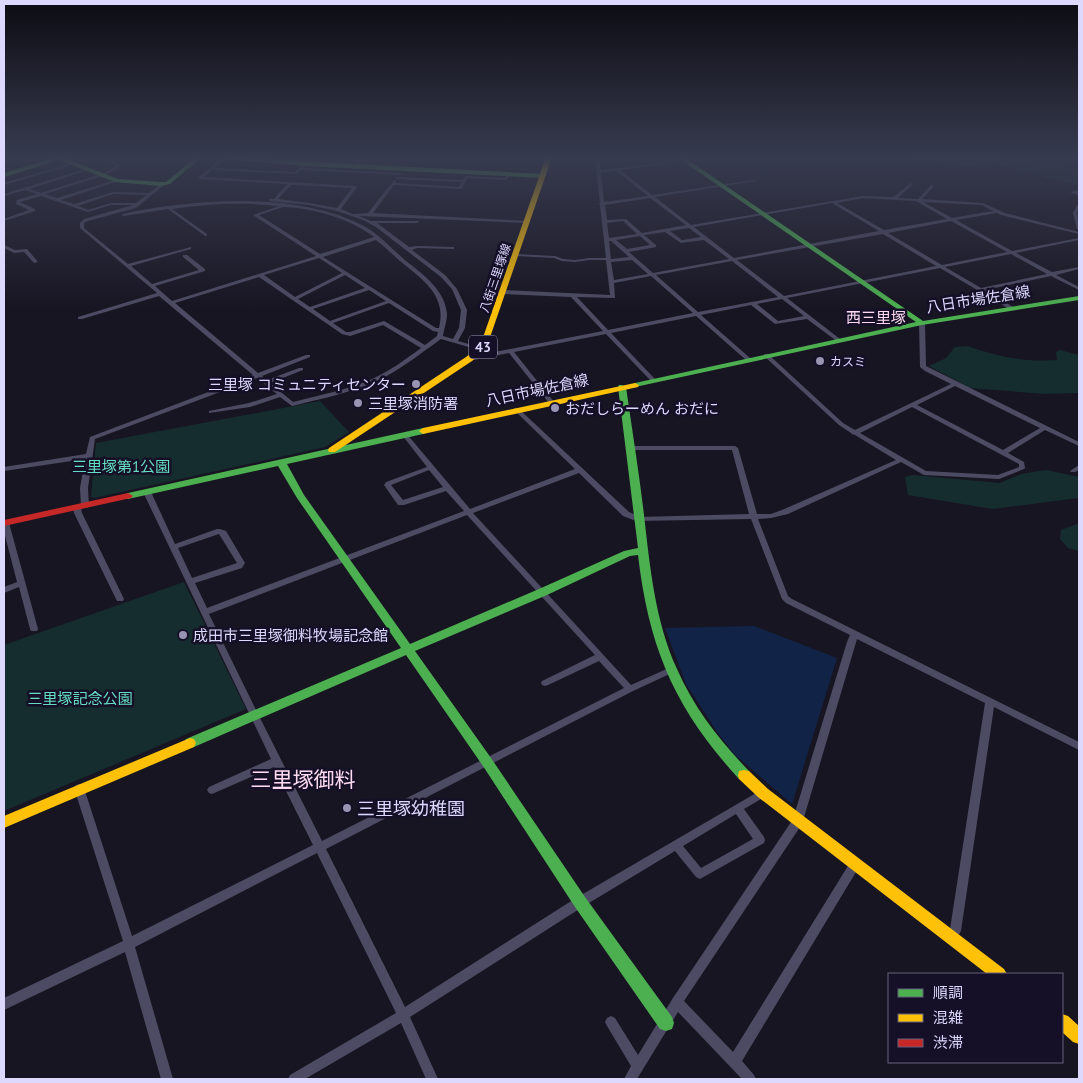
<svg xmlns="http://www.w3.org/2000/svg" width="1083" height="1083" font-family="'PT Sans','Noto Sans JP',sans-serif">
<rect width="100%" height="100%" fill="#181522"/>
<path fill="#152d2f" d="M863,157H995L1059,163L1079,173V186L993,163L968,166L906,159Z
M967,346C1000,357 1021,362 1057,360L1056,352L1060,350L1079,355V393L1045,394L970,388L929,366L946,358L955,347Z
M320,401L349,432L325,447L94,498L91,497L96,443Z
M1046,470L1079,477V498L993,509L908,495L905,477L913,475L1000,483L1021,474Z
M1079,523V551L1068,548L1060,539L1061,530Z
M184,582L246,709L4,811V645Z"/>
<path fill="#112447" d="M754,626L837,658L792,804L735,755L717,732L686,684L665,628Z"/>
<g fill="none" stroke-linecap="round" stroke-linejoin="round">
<path stroke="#112447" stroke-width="1" d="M996,157L1073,163L1079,159"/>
<path fill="#4d4b63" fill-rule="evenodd" d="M95,157H101L121,166L106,175L45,194L57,198L115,180L118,181L61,200L74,204L113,192L149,193L162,183H164V185L136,208L88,221L84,223V228L128,264L191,247V249L131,266L152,284L199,270L183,257V255H187L205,269V271L155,286L172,301L316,256L253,215L279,206C244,202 207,204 172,209L207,234V236H205L168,209L124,216L122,215V214C194,199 294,191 362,225C379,234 392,249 406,261C423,274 445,290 447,314C447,321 444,329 443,336L453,339L459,328L461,310L452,289L441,277L376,227L363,220L337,211L309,205L269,201V199H274L287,184L199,179V177L223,157H227L214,168L295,172L309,157H313L303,168L401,173V175H400L301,170L296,174L212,170L204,177L355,186L357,187L341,209L353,214L368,213L394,180H396V183L459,187L461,182L397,179H396V177L462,180L466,176L505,178L509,173L511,174L506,180L467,178L462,188L460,189L394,185L373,213L528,221L530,222L528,223L359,216L371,221H419V222L417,223H377L409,247L417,246L454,247V249H452L417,248L412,250L445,275L457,289L467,310L465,328L458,341L483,348V350H479L441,339C420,354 400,370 377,381C350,393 320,399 292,406L280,397L250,407L209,413V411L249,403L277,394L257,378L95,439L88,488L89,506L85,508L81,506L80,488L85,459L4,471V467L86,454L90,437L253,375L159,296L82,319H78V317L157,293L80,228V223L84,219L133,205H111L88,212L41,196L20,202L35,209V211L4,221V219L29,210L16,204L17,200L37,194L25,190L4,196V194L85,169L88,170L30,189L41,193L104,173L116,166ZM291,185L352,188L337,208L309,203L278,199ZM113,194L146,195L136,203H111L88,210L78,206ZM283,207C313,208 349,218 374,237L320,254L259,215ZM376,240C385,247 392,254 400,261C423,280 447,295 439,328H436L323,257ZM319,258L342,273L295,297L264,275ZM345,275L365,288L310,307L298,299ZM259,277L342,334L350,336L383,325L421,348C406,359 390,371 372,379C347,390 320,395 293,402L270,383L303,370V368H299L267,380L262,376L310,357V355H306L258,373L175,303ZM369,290L386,301L330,321L313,309ZM389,303L433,331L438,332L437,336L425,345L384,321L350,332H346L333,323Z
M247,157H252L248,159L246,158Z
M334,157H338L330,166H328V164Z
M361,157H365L356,168H354L353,167Z
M595,157H599L601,170L702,157H713L620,170L652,195L754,180L756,181L655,197L691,225L863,196L893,197L911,183H912V185L898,198L918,199L931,185H933V187L922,199L983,203L1005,213L1079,232V234L1001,215L997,213L956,220L1012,251L1079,238V240L1016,253L1052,272L1079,267V269L1056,275L1079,287V290L1051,276L985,290L1013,307V309L1011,310L940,268L787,298L840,339L841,340L838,342L807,319L775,324L751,305L701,315L750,358V360H746L696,316L611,333L655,379V381H651L606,334L514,352L554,402L553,403H549L509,353L469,361L466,359L469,357L603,331L571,297L503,294L500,292L503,290L610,295L606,260H589L575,262L562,261L554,258L516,256L514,255L516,254L555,256L563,259L575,260L589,258H606L600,205L599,204L600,203ZM616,171L648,196L604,202L601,173ZM650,198L686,225L642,233L626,219L607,220L605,205ZM863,198L916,201L947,219L884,230L837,203ZM923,202L982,205L993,211L952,218ZM832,203L879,231L734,258L694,227ZM623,221L637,234L609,238L607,223ZM951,221L1007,252L942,265L888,233ZM689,228L701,237L682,240L670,231ZM665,232L681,243L704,240L729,259L653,273L629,252L656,247V245L644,235ZM883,234L936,266L784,296L737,260ZM640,236L650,245L627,249L616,240ZM609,241H611L629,257L611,259ZM1011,254L1047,274L981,288L945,267ZM632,260L648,274L614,280L611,262ZM732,261L778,297L698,312L656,275ZM651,276L693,313L608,330L577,297L615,298L614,283ZM782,299L804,316L778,321L757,304Z
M72,163L75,164L4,185V183Z
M1079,190V192L1077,193L1079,194V196L1070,192Z
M1077,205H1079V209L1077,213L1079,221V230L1077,229L1073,213Z
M4,245L15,250L27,249L38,262L34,263L24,252L14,253L4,248Z
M922,321L925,323L926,366L1079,442V446L1045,430L1008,453L1024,462L1025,468L1024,469L999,479L924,475L901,462L788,514L771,518L758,519L788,596L792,599L1079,742V750L994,707L961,931L955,941L951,942L947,941L945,937L950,929L985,703L857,639L802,824L684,1001L733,1052L851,861L855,859L859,861L860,864L859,867L742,1061L754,1075L756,1079H742L678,1012L637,1079H624L631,1066L607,1026L605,1022L607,1018L611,1016L615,1018L638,1055L673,998L793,819L847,642L850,635L786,603L782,599L751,519L636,521L623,516L579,473L473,513L631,685L671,667L674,668L675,670L674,672L633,691L326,849L405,1007L576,898L763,789L766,790L768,793L766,796L744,809L764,837L765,840L764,843L700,879L696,877L675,851L584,906L410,1017L438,1079H426L401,1023L305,1079H288L290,1075L396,1013L317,853L135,947L173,1079H161L125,952L4,1010V998L123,941L74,788L76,785L79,784L82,785L84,788L132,936L313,845L274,767L212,794L209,793L207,790L209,787L271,759L143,492L145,490H149L151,492L175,544L217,529H220L226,531L245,563L242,568L195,583L207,608L464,511L446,491L404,505H398L384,485L386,482L427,467L402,435L401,434L402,433H406L470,509L575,469L514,410V408H518L629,512L640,517L749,514L732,450H630L627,448L630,446H735L738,448L757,514H771L782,510L896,460L855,435L852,434L851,433L839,425L764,356V354H768L843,423L855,430L951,384L925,371L920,367L919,323ZM955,386L1040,428L1003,450L917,405ZM912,407L1019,464V467L998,475L926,471L860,433ZM429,470L443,487L403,500L391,485ZM467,515L595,655L542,681L541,683L542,685L545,686L548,685L599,661L624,688L322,841L258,714L209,614ZM219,534L237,563L192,578L178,548ZM736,814L753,839L701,868L683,846Z
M1079,465V470L1075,472H1071L1070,471Z
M74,506H77L81,508L82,513L124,599L123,601H117L116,599L74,513L73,508Z
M4,521H8L9,523L38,629L37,631H31L30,629L19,587L4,593V587L17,582L4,532Z"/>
<path fill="#4caf50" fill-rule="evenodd" d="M57,157H66L64,158L118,179L161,182H166L196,157H202L170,184L161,186L115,182L59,160L4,177V173Z
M222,157L543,174L546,176L543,178L304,166L225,159Z
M677,157H684L923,321L1079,296V300L922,325L635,387H632L631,385L635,383L916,322Z
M619,385H622L626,387C632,429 639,472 644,515C650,567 655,621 677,669C694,708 720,741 749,771L750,775L749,779L744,780L739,779C675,709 649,649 638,555L630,556L547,595L415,651L491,758L585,897L672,1017L674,1023L672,1029L666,1031L660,1029L575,907L483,766L406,655L194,747L190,748L186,747L184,743L186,739L401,648L297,498L278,466L128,499L123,496L128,493L423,428L426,429L427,431L426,433L423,434L287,464L304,495L410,644L539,589L624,551L638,548L618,387Z"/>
<path fill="#ffc107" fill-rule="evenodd" d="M546,157H552L486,349L472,361L335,452H329L328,450L329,448L466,357L480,346Z
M635,383L639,385L638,387L423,434L419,431L423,428Z
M190,738L194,739L196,743L194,747L4,828V816Z
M744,770L749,771L768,789L1004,969L1007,974H987L758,797L739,779L738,775L739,771Z
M1062,1014L1068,1016L1079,1026V1044L1073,1042L1062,1032Z"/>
<path fill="#c62828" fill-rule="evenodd" d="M128,493L133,496L131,498L4,526V520Z"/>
</g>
<linearGradient id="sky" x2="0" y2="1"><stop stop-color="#0d0c13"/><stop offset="0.51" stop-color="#373b4f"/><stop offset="1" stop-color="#373b4f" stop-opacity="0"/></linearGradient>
<rect width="1083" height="309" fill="url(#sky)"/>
<g fill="#9894b1" stroke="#151027" stroke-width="2">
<circle cx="820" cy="361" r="5"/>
<circle cx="416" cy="384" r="5"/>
<circle cx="358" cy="403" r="5"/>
<circle cx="555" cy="408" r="5"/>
<circle cx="183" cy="635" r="5"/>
<circle cx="347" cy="808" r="5"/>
</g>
<g text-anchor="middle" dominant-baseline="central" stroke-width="5" stroke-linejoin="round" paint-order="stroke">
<g font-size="12" fill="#ddd8fe" stroke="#151027">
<text transform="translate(495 278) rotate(-71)">八街三里塚線</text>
</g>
<g font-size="12" fill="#ddd8fe" stroke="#151027" text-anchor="start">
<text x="830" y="361">カスミ</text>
</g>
<rect fill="#151027" stroke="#a19cbe" stroke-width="1" x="469" y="335.5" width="28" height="23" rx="4"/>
<g font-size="14" font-weight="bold" fill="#ddd8fe">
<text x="483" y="347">43</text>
</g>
<g font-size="15" fill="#ddd8fe" stroke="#151027">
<text transform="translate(978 299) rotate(-9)">八日市場佐倉線</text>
<text transform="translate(537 390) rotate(-12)">八日市場佐倉線</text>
</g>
<g font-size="15" fill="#fedaf0" stroke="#151027">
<text x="876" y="317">西三里塚</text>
</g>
<g font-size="15" fill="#ddd8fe" stroke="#151027" text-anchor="start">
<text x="406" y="384" text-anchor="end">三里塚 コミュニティセンター</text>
<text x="368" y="403">三里塚消防署</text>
<text x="565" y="408">おだしらーめん おだに</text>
<text x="193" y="635">成田市三里塚御料牧場記念館</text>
</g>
<g font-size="15" fill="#65ddc2" stroke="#151027">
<text x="121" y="466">三里塚第1公園</text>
<text x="80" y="698">三里塚記念公園</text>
</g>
<g font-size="18" fill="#ddd8fe" stroke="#151027" text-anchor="start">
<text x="357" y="808">三里塚幼稚園</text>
</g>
<g font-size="21" fill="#fedaf0" stroke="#151027">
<text x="303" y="779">三里塚御料</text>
</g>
</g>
<rect width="1083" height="1083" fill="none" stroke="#ddd8fe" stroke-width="10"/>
<rect x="888" y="973" width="175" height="90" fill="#151027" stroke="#65607d"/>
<rect x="898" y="989" width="25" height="8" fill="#4caf50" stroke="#65607d"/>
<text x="933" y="998" font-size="15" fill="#ddd8fe">順調</text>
<rect x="898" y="1014" width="25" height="8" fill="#ffc107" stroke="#65607d"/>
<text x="933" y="1023" font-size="15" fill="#ddd8fe">混雑</text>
<rect x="898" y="1039" width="25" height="8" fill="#c62828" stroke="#65607d"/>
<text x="933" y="1048" font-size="15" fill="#ddd8fe">渋滞</text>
</svg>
